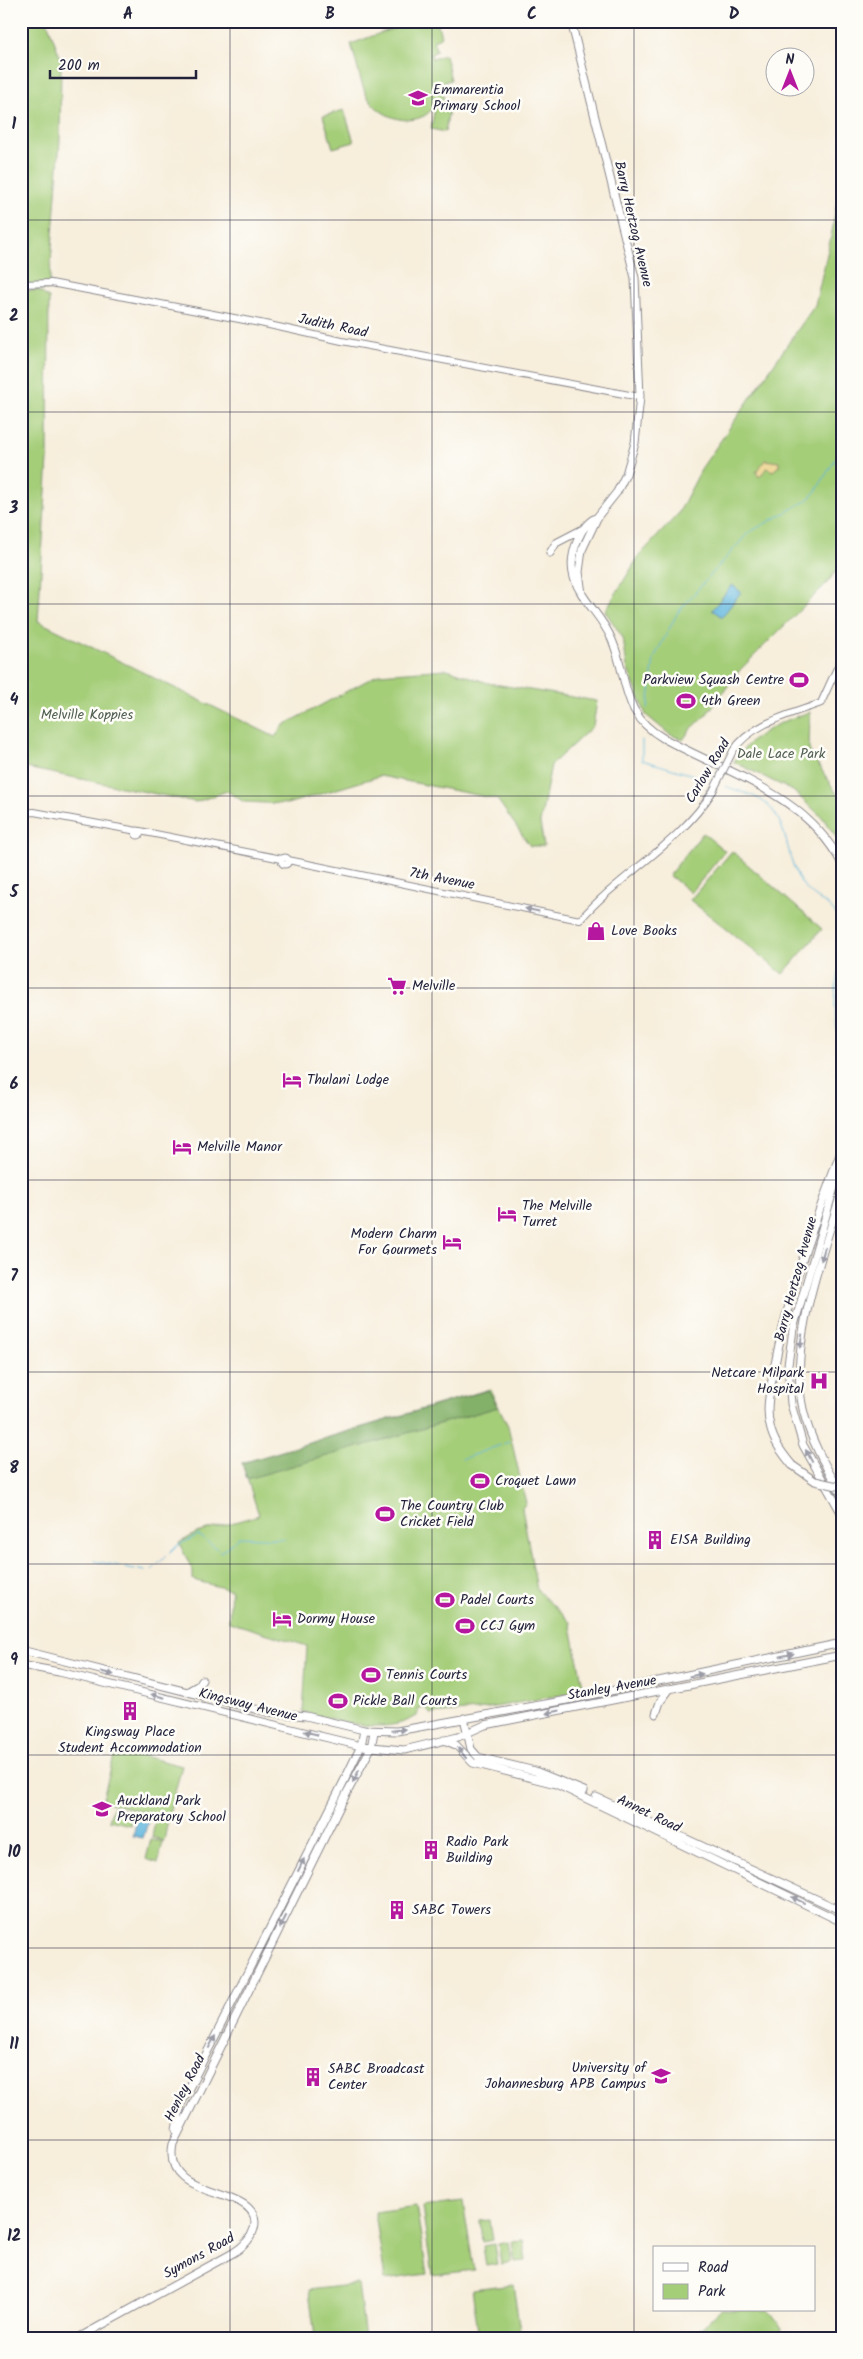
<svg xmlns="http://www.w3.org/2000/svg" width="863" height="2359" font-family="Kalam,sans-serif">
<rect width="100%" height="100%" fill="#fdfcf7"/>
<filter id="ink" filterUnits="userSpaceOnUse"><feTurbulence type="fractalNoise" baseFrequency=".02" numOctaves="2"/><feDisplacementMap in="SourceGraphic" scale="10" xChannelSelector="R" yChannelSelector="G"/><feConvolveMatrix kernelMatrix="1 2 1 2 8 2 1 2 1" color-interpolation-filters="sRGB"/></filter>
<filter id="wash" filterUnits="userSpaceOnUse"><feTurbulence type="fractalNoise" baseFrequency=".0096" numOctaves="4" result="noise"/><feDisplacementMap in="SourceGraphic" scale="20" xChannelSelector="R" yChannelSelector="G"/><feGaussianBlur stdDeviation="1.12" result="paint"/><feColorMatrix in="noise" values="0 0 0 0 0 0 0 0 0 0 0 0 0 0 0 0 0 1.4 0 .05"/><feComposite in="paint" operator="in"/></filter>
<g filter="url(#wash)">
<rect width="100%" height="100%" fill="#f7eedc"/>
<path fill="#a5ce79" stroke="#64785a" d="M21,21H47L61,60L60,139L49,290L21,288Z
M413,21H437L441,36L433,42L437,51L431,54L432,59L445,55L451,80L439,83L444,99L436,105L449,109L445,132L431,129L435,106C432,109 428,114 424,116C402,127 374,113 365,92C359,77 356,60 351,44Z
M344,110L354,142L333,148L323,116Z
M842,172V564L826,584L740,670L706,715L690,730L683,740L669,734L646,715L627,667L623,638L605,611L639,556L678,514L703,466L815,305L831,237Z
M21,290L39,291L49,298L48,459L38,621L275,737L284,725L379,674L447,669L488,683L597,701L593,726L551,765L540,823L544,846H530L497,799L380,776L287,804L244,802L227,791L196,802L21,767Z
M810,712L809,750L842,802V845L822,817L793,791L734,762C750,735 781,721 810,712Z
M703,833L725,851L691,893L669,875Z
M732,851L822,929L783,974L690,900Z
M490,1389L508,1426L526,1503L522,1508L537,1590L570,1622L584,1691L478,1710L431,1714L426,1708L419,1709L417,1716C383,1737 339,1720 303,1712L307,1646L229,1622L231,1590L193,1580V1571L179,1543L197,1533L259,1515L242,1463Z
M116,1749L182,1766L168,1818L102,1801Z
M113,1807L133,1812L130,1825L109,1820Z
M156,1817L168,1820L164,1841L152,1837Z
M151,1839L163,1842L158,1863L146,1859Z
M463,2202L474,2270L432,2275L422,2207Z
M416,2206L427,2274L385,2280L375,2212Z
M490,2220L493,2240L482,2242L480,2221Z
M523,2241L526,2261L515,2262L512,2242Z
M509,2242L512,2262L501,2264L498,2244Z
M494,2244L497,2264L486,2266L483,2246Z
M358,2284L365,2338H315L309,2290Z
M513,2284L521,2338H479L472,2289Z
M721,2310H768L782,2328L778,2338H690Z"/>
<path fill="#84b169" stroke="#536a52" d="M488,1390L498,1407L247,1479L242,1463Z"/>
<path fill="#eeda9e" stroke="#887e6c" d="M765,460L779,462V466L773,471L767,468L759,477L756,472Z"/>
<path fill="#63b8df" stroke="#426d8d" d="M732,585L741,592L722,617L712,610Z
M137,1819L148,1822L143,1838L133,1836Z"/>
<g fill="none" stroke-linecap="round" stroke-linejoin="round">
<path stroke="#63b8df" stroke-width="1" d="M648,708L654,658L678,612L748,533L806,501L816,491L842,448
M642,740V760L700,777
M725,786C737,791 753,794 764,802C790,821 785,861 803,885C816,902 834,902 842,926
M842,957C831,998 835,1017 842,1058
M462,1459L509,1442
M94,1561L145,1571
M152,1570L175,1547L198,1535L221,1552L239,1537L285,1539
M103,2338L112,2332"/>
</g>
</g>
<g filter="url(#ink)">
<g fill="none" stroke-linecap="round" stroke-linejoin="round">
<g stroke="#8c888c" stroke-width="8">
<path id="tertiary" d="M21,284L51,283L260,323L342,341L640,397
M733,751C751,723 792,714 821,703L842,657
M21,813L34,812L137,831
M135.5 833a2.5 2.5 0 1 1 5 0a2.5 2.5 0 1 1-5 0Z
M140,831L282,859
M281.5 861a3.5 3.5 0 1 1 7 0a3.5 3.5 0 1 1-7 0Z
M288,860L580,920C621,873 679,845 713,791"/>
</g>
<g stroke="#8c888c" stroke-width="9">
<path id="secondary" d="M571,21L635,278L640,397L635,443L626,474L617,492L598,516L582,550L579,572L582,594
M598,517C589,520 582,530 578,539C557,587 597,603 612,640C629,680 620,713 663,738C728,774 805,793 842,864
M550,553L556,543L583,529
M842,1160L793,1329L788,1365L791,1404L803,1445L842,1514
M842,1190C823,1255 788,1342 803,1409C810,1440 826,1467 842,1495
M792,1465C782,1453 773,1441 770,1426C765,1407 771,1387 774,1369C788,1294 815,1220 842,1149
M21,1650L267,1712L306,1716L364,1730L397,1731L562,1701L842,1643
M21,1665L59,1672L361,1746L404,1750L458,1737L485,1725L842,1655
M187,1692L199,1685L202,1680
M656,1714L660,1702L669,1690
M464,1718L471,1749L478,1757L535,1771L584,1791
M444,1740L456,1745L473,1763L556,1784L842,1922
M596,1797L842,1911
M176,2130L181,2104L346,1777L361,1746L364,1730
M78,2338L233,2253C253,2241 267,2216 240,2202C213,2187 164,2187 173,2144L342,1802L371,1748L374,1732"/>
</g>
<use href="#tertiary" stroke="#fff" stroke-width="6"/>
<use href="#secondary" stroke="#fff" stroke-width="7"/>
<g stroke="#8c888c" stroke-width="8" stroke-linecap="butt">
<path id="tertiary-bridge" d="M713,791L733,751"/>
</g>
<g stroke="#8c888c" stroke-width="9" stroke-linecap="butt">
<path id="secondary-bridge" d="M792,1465L815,1481L842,1487"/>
</g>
<use href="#tertiary-bridge" stroke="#fff" stroke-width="6"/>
<use href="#secondary-bridge" stroke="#fff" stroke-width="7"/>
</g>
<defs><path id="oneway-solid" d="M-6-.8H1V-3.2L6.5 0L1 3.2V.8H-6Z" transform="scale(1.25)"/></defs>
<g fill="#9c9ca7">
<use href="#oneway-solid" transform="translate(532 910) rotate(-168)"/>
<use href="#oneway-solid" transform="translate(823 1254) rotate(106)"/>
<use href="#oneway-solid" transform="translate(801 1341) rotate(100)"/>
<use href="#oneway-solid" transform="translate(809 1456) rotate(-118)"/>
<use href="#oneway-solid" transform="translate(787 1655) rotate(-12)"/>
<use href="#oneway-solid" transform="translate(107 1673) rotate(14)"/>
<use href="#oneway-solid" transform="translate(696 1675) rotate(-11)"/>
<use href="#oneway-solid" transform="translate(158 1696) rotate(-166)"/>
<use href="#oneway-solid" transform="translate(553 1712) rotate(169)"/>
<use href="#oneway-solid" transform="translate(399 1730) rotate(-6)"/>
<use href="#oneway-solid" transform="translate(311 1733) rotate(-166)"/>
<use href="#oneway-solid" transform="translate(462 1753) rotate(-129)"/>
<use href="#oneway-solid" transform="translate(356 1776) rotate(118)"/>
<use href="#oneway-solid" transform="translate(301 1865) rotate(-64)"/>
<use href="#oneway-solid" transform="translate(798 1900) rotate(-154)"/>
<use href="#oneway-solid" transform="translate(283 1922) rotate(117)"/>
<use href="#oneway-solid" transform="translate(212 2042) rotate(-62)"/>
</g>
</g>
<path fill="none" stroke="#22223b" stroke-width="1" stroke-opacity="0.55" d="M230,21V2338M432,21V2338M634,21V2338M21,220H842M21,412H842M21,604H842M21,796H842M21,988H842M21,1180H842M21,1372H842M21,1564H842M21,1755H842M21,1948H842M21,2140H842"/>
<defs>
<g id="school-bare" transform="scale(1.5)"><path d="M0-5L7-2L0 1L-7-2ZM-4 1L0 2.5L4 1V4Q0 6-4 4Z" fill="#b5179e" stroke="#fdfcf7" stroke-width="2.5" paint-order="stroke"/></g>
<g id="stadium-bare" transform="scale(1.5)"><path d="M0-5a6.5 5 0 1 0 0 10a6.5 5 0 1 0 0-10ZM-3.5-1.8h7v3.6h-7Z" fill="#b5179e" stroke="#fdfcf7" stroke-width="2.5" paint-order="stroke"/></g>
<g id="shop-bare" transform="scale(1.5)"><path d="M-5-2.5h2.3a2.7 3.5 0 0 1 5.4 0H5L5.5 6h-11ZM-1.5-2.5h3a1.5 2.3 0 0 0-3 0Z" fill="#b5179e" stroke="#fdfcf7" stroke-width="2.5" paint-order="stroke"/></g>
<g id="supermarket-bare" transform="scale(1.5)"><path d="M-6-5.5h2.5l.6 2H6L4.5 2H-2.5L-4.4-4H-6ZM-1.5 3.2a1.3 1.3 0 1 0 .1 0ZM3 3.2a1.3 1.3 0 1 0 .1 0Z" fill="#b5179e" stroke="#fdfcf7" stroke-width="2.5" paint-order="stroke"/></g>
<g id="hotel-bare" transform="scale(1.5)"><path d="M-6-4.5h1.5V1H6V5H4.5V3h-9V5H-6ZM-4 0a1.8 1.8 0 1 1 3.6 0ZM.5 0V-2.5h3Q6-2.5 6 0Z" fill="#b5179e" stroke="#fdfcf7" stroke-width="2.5" paint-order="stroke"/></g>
<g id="hospital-bare" transform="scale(1.5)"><path d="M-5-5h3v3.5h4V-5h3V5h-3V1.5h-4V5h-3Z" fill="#b5179e" stroke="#fdfcf7" stroke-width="2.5" paint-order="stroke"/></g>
<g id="building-bare" transform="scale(1.5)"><path d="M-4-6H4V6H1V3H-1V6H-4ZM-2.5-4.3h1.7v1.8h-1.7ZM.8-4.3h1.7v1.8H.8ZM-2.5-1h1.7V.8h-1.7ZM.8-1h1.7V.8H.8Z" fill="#b5179e" stroke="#fdfcf7" stroke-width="2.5" paint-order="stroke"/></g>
<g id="university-bare" transform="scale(1.5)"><path d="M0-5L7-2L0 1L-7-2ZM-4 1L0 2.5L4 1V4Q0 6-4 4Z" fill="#b5179e" stroke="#fdfcf7" stroke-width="2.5" paint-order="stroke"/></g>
</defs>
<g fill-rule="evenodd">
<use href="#school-bare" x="418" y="98"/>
<use href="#stadium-bare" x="799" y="680"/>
<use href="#stadium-bare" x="686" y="701"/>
<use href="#shop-bare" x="596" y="931"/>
<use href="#supermarket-bare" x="397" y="986"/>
<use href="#hotel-bare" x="292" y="1080"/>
<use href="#hotel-bare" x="182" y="1147"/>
<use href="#hotel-bare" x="507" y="1214"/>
<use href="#hotel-bare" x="452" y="1242"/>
<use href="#hospital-bare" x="819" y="1381"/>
<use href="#stadium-bare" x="480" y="1481"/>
<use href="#stadium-bare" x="385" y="1514"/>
<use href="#building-bare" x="655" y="1540"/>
<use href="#stadium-bare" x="445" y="1600"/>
<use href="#hotel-bare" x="282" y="1619"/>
<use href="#stadium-bare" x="465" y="1626"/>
<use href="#stadium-bare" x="371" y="1675"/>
<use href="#stadium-bare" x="338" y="1701"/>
<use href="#building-bare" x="130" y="1711"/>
<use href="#school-bare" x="102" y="1809"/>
<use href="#building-bare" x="431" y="1850"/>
<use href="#building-bare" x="397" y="1910"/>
<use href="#university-bare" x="661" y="2076"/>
<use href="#building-bare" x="313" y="2077"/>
</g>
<g text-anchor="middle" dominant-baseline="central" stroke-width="5" stroke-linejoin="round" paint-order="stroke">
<g font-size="14" fill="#22223b" stroke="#fdfcf7" text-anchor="start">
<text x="433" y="90">Emmarentia<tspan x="433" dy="16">Primary School</tspan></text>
<text x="784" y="680" text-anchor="end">Parkview Squash Centre</text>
<text x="701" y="701">4th Green</text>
<text x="611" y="931">Love Books</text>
<text x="412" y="986">Melville</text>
<text x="307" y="1080">Thulani Lodge</text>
<text x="197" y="1147">Melville Manor</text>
<text x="522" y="1206">The Melville<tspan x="522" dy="16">Turret</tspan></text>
<text x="437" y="1234" text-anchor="end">Modern Charm<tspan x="437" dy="16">For Gourmets</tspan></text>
<text x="804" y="1373" text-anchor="end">Netcare Milpark<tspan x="804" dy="16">Hospital</tspan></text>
<text x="495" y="1481">Croquet Lawn</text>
<text x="400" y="1506">The Country Club<tspan x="400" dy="16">Cricket Field</tspan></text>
<text x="670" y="1540">EISA Building</text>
<text x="460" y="1600">Padel Courts</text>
<text x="297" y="1619">Dormy House</text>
<text x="480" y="1626">CCJ Gym</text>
<text x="386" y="1675">Tennis Courts</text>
<text x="353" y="1701">Pickle Ball Courts</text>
<text x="130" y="1732" text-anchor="middle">Kingsway Place<tspan x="130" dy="16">Student Accommodation</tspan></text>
<text x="117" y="1801">Auckland Park<tspan x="117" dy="16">Preparatory School</tspan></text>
<text x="446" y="1842">Radio Park<tspan x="446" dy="16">Building</tspan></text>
<text x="412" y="1910">SABC Towers</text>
<text x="646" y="2068" text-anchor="end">University of<tspan x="646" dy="16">Johannesburg APB Campus</tspan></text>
<text x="328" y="2069">SABC Broadcast<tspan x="328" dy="16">Center</tspan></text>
</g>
<g font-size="14" fill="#22223b" stroke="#fdfcf7">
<text transform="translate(633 224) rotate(77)">Barry Hertzog Avenue</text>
<text transform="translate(333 326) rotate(12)">Judith Road</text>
<text transform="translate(708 771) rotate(-59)">Carlow Road</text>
<text transform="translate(442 879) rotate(11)">7th Avenue</text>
<text transform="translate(796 1279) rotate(-75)">Barry Hertzog Avenue</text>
<text transform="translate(612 1688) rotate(-10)">Stanley Avenue</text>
<text transform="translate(248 1705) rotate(14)">Kingsway Avenue</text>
<text transform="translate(649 1814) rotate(26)">Annet Road</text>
<text transform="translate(185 2088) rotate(-63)">Henley Road</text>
<text transform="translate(199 2256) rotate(-29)">Symons Road</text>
</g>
<g font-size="14" fill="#505e51" stroke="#fdfcf7">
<text x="87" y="715">Melville Koppies</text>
<text x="781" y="754">Dale Lace Park</text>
</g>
</g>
<rect width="863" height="2359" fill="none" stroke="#fdfcf7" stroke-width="55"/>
<rect x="653" y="2246" width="162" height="65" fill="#fdfcf7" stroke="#a5a5ac"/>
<rect x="663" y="2263" width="25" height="8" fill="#ffffff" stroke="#a5a5ac"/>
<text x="698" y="2272" font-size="15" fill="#22223b">Road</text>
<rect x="663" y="2284" width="25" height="15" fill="#a5ce79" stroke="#a5a5ac"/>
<text x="698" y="2296" font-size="15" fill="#22223b">Park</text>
<g transform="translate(790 72)"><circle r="24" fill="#fdfcf7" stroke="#a5a5ac"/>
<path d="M0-4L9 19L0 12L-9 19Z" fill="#b5179e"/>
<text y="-8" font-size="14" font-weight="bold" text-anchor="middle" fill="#22223b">N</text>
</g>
<path d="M50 70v8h146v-8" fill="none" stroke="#22223b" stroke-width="2.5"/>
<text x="58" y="70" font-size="15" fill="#22223b" stroke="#fdfcf7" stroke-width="4" paint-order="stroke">200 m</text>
<rect x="28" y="28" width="808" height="2304" fill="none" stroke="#22223b" stroke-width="2"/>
<g font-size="16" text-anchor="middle" font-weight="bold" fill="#22223b">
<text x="128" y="19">A</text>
<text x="330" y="19">B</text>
<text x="532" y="19">C</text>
<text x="734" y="19">D</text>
<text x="14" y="129">1</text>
<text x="14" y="321">2</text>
<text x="14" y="513">3</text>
<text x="14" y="705">4</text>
<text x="14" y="897">5</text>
<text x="14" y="1089">6</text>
<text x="14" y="1281">7</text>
<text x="14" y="1473">8</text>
<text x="14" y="1665">9</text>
<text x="14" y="1857">10</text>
<text x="14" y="2049">11</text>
<text x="14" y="2241">12</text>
</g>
</svg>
